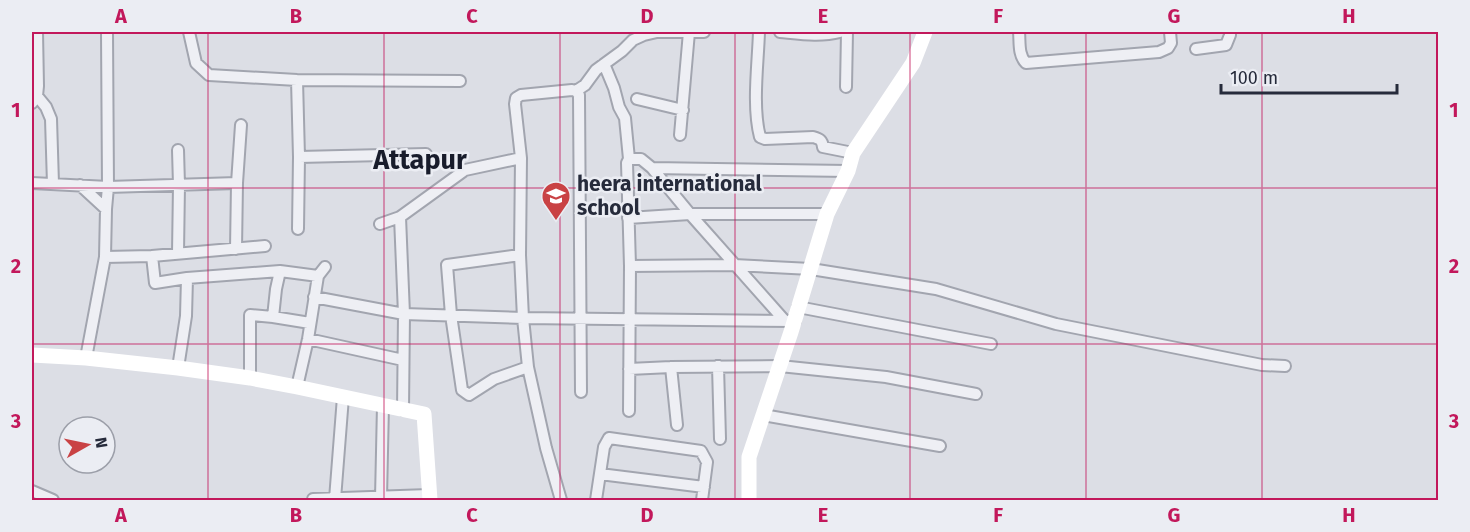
<svg xmlns="http://www.w3.org/2000/svg" width="1470" height="532" font-family="'Fira Sans',sans-serif">
<rect width="100%" height="100%" fill="#dcdee5"/>
<g fill="none" stroke-linecap="round" stroke-linejoin="round">
<g stroke="#a2a5af" stroke-width="14">
<path id="street" d="M189,32L196,63L209,75L297,80L460,81
M759,32C758,64 752,106 760,137L765,139L813,137C820,139 822,140 823,147L853,153
M780,32C801,34 820,37 840,32
M1019,32C1020,42 1018,55 1026,63L1159,52L1168,48L1171,43L1170,32
M1196,49L1226,45L1230,35V32
M604,64L614,88L619,107L625,118L629,159
M297,80L299,157L298,229
M846,87L847,32
M576,91L579,95L581,392
M37,96L46,107L51,119L53,184
M637,99L683,110
M32,103L37,96L38,86L37,32
M680,135L689,32
M178,150L179,185L178,253
M299,157L426,154
M652,168L848,171
M32,183L108,187L237,183
M80,185L106,209
M400,217L404,314L403,410
M628,218L690,214H827
M380,224L400,217L465,170L521,158
M236,249L237,183L241,125
M520,255L447,265L451,315L462,390L469,395L494,379L528,367
M152,256L265,246
M105,257L152,256L155,283L187,278L280,271L318,276
M630,266L734,265L811,269L936,289L1056,324L1262,365L1285,366
M314,297L404,314L523,318L795,321
M798,307L991,344
M273,317L276,289L280,271
M308,339L403,360
M86,358L105,257L106,209L108,187L107,32
M718,366L720,439
M671,367L677,425
M178,368L186,316L187,278
M629,369L671,367L780,366L886,377L976,394
M250,378V315L273,317L310,323
M297,387L308,339L318,276L325,267
M629,411L630,266L627,163L629,159H641L652,168L690,214L785,321
M763,415L940,446
M600,474L704,487
M32,491L53,500
M381,498L383,405
M313,499L429,495
M335,499L343,397
M561,500L546,448L528,367L523,318L520,255L521,158L515,104L516,98L521,95L572,90L576,91L585,85L596,70L622,51L633,40L644,35L657,32H704
M596,500L604,447L609,438L701,451L707,462L702,500"/>
</g>
<use href="#street" stroke="#eeeff4" stroke-width="10"/>
<path stroke="#fff" stroke-width="15" d="M32,355L86,358L178,368L250,378L297,387L424,414L430,500
M749,500V457L791,332L827,214L848,171L853,153L913,63L925,32"/>
</g>
<path fill="none" stroke="#c2185b" stroke-width="1.5" stroke-opacity="0.55" d="M208,32V500M384,32V500M560,32V500M735,32V500M910,32V500M1086,32V500M1262,32V500M32,188H1438M32,344H1438"/>
<defs>
<g id="university-pin" transform="scale(1.5)"><path d="M0 17L-7.5 6A9.5 9.5 0 1 1 7.5 6Z" fill="#c94244" stroke="#ebedf3"/><path d="M0-5L7-2L0 1L-7-2ZM-4 1L0 2.5L4 1V4Q0 6-4 4Z" fill="#fff"/></g>
</defs>
<g fill-rule="evenodd">
<use href="#university-pin" x="556" y="196"/>
</g>
<g text-anchor="middle" dominant-baseline="central" stroke-width="5" stroke-linejoin="round" paint-order="stroke">
<g font-size="21" font-weight="bold" fill="#262b3b" stroke="#ebedf3" text-anchor="start">
<text x="577" y="184">heera international<tspan x="577" dy="24">school</tspan></text>
</g>
<g font-size="27" font-weight="bold" fill="#181c2b" stroke="#ebedf3">
<text x="420" y="160">Attapur</text>
</g>
</g>
<rect width="1470" height="532" fill="none" stroke="#ebedf3" stroke-width="66"/>
<g transform="translate(87 445) rotate(81)"><circle r="28" fill="#ebedf3" stroke="#9c9fa9" stroke-width="1.5"/>
<path d="M0-4.5L10 22L0 15L-10 22Z" fill="#c94244"/>
<text y="-9" font-size="16" font-weight="bold" text-anchor="middle" fill="#262b3b">N</text>
</g>
<path d="M1221 84v9h176v-9" fill="none" stroke="#262b3b" stroke-width="3"/>
<text x="1230" y="84" font-size="18" fill="#262b3b" stroke="#ebedf3" stroke-width="4.5" paint-order="stroke">100 m</text>
<rect x="33" y="33" width="1404" height="466" fill="none" stroke="#c2185b" stroke-width="2"/>
<g font-size="20" text-anchor="middle" font-weight="bold" fill="#c2185b">
<text x="121" y="23">A</text>
<text x="296" y="23">B</text>
<text x="472" y="23">C</text>
<text x="647" y="23">D</text>
<text x="823" y="23">E</text>
<text x="998" y="23">F</text>
<text x="1174" y="23">G</text>
<text x="1349" y="23">H</text>
<text x="16" y="117">1</text>
<text x="1454" y="117">1</text>
<text x="16" y="273">2</text>
<text x="1454" y="273">2</text>
<text x="16" y="428">3</text>
<text x="1454" y="428">3</text>
<text x="121" y="522">A</text>
<text x="296" y="522">B</text>
<text x="472" y="522">C</text>
<text x="647" y="522">D</text>
<text x="823" y="522">E</text>
<text x="998" y="522">F</text>
<text x="1174" y="522">G</text>
<text x="1349" y="522">H</text>
</g>
</svg>
